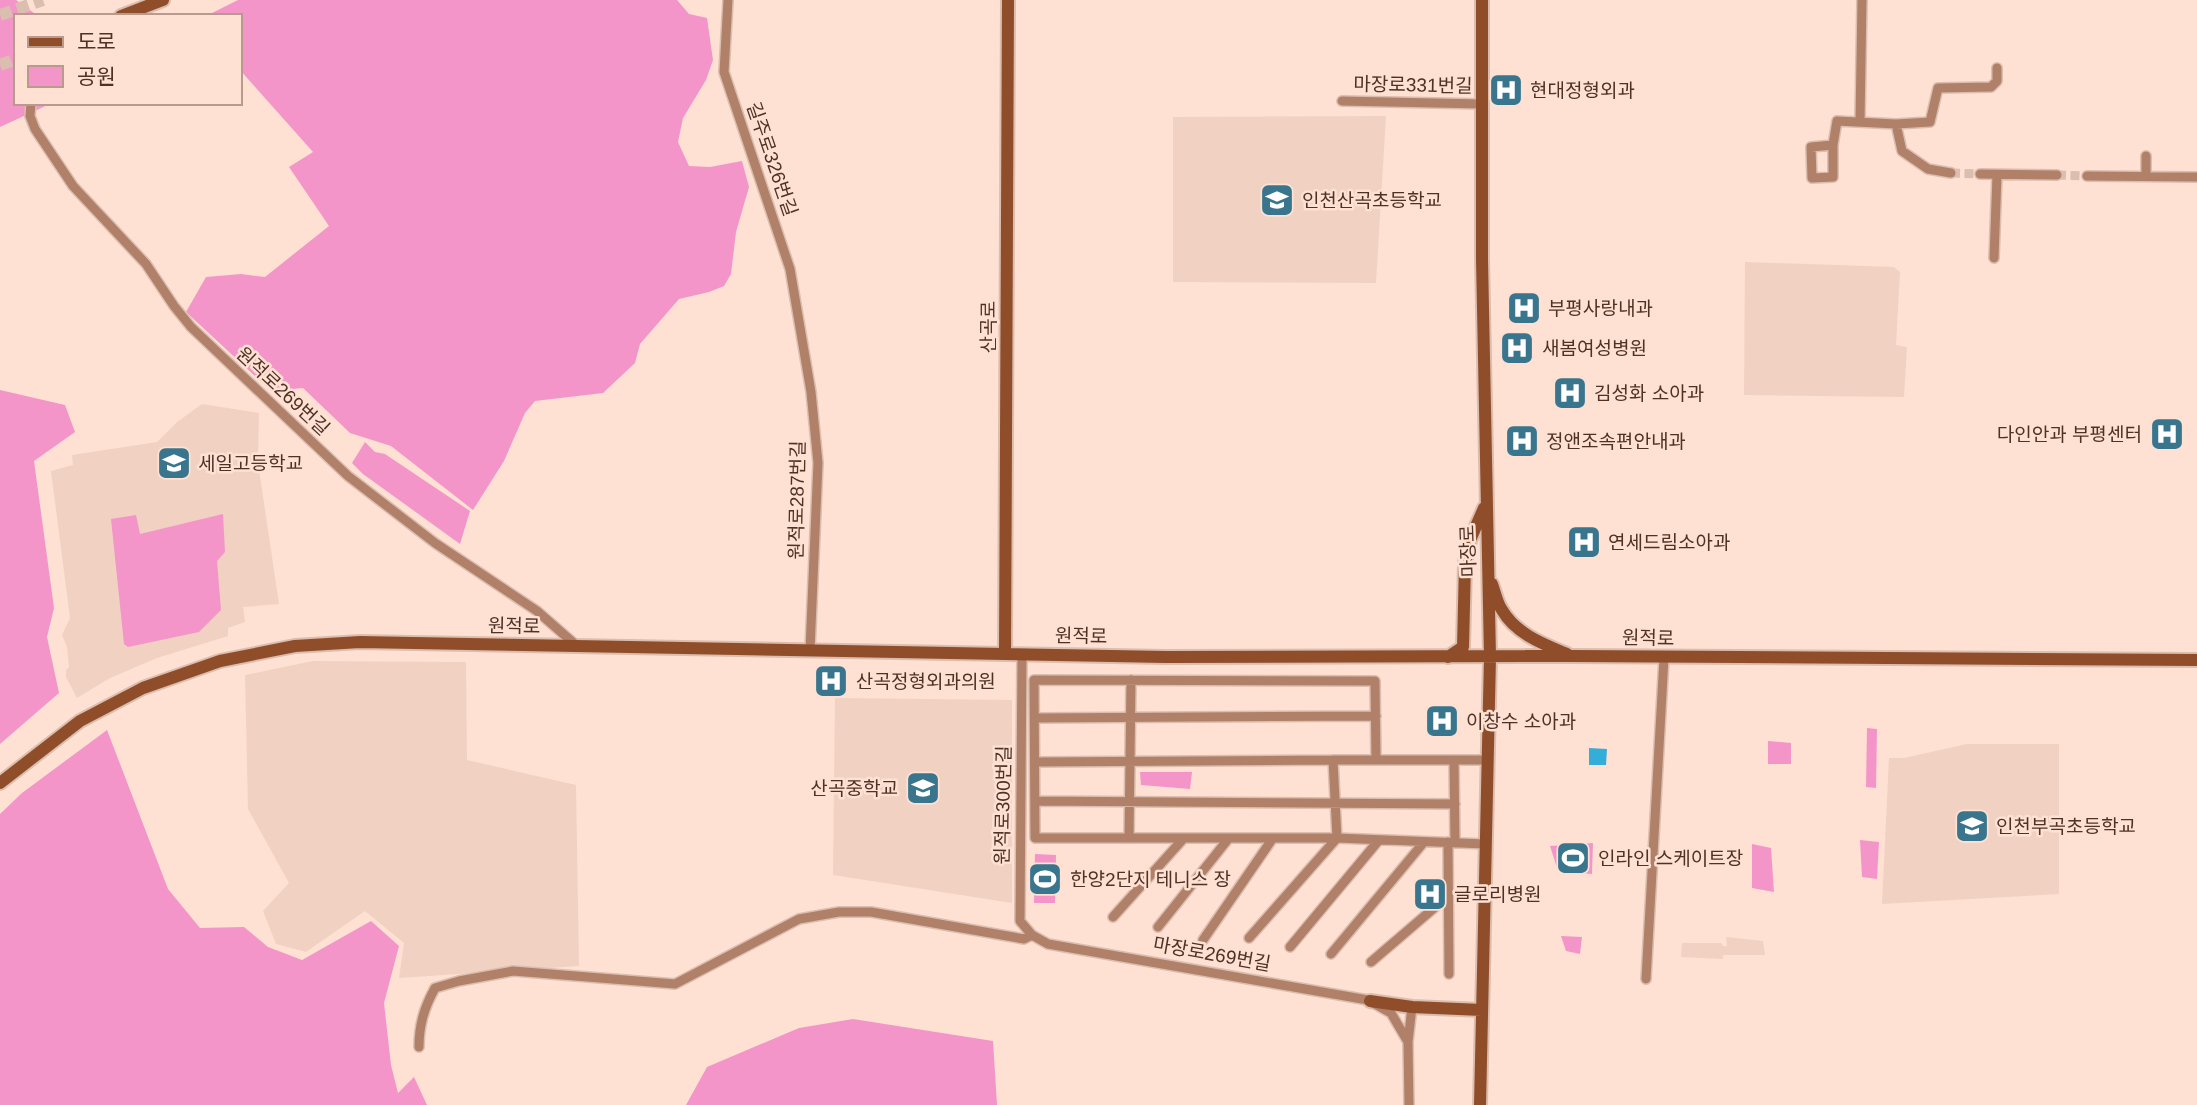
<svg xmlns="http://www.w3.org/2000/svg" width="2197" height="1105" font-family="Arial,'Noto Sans KR',sans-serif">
<rect width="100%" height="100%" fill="#fee1d3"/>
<path fill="#f1d1c2" d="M1386,116L1376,283L1173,282V117Z
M1745,262L1894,267L1900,272L1896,345L1907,347L1904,397L1744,395Z
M202,404L259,413L258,463L279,604L243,607L245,622L228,628V636L157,658L110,678L77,698L66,677V670L69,667L67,647L62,635L70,618L51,471L73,465L72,455L157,442L177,422Z
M313,661L466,662L467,760L576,785L579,966L399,978L404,943L365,911L306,952L276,944L263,911L289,883L248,809L245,675Z
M835,698L1012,700V903L833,875Z
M1967,744H2059V894L1882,904L1889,758H1904Z
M1726,937L1763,941L1765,955H1723V959L1681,957L1682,943H1721L1723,946H1727Z"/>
<path fill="#f395c9" d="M0,0H16L38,16H16V103H52L0,127Z
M238,0H677L689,14L707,18L713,60L706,80L683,118L678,142L689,166L710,167L742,161L749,187L736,232L731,274L724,286L709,292L679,299L640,344L635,363L603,393L535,401L525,413L504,461L473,510L391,446L350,433L303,388L271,391L186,312L206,277L241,274L265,277L329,226L289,167L313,152L240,70V16H206Z
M0,390L65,405L75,432L34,461L54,608L47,637L59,693L0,744Z
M365,442L375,452L385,454L470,511L460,544L363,474L352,463Z
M223,514L225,552L217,561L221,610L199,632L128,647L124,644L111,519L136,515L140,534Z
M1867,728L1877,729L1876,788L1866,787Z
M107,730L168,889L200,928L244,927L268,947L302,960L371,921L399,946L384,1003L391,1065L398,1093L414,1077L427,1105H0V814L22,793Z
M1768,741L1791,743V764H1768Z
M1140,772H1192L1190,789L1141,785Z
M1860,840L1879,842L1877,879L1862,877Z
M1593,843L1592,874L1558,871L1550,846Z
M1752,844L1771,848L1774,892L1752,888Z
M1035,854L1056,855L1055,903H1034Z
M1561,936L1582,937L1580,954L1566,951Z
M853,1019L993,1041L997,1105H686L707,1067L799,1028Z"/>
<path fill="#32aed9" d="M1589,748L1607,749L1606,765H1589Z"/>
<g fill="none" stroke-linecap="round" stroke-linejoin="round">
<path stroke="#dbbeb0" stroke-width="9" stroke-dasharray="9 4.5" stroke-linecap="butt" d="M1951,173L1980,174
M2057,175L2087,176"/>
<path stroke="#dbbeb0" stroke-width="12" stroke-dasharray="12 6" stroke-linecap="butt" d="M0,15L43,0
M0,65L16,59"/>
<g stroke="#dbbeb0" stroke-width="12">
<path id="street" d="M728,0L724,72L790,269L811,392L818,463L810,650
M1342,101L1482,104
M31,103L30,116L35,129L73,186L146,264L174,306L191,327L348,476L435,543L537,611L577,646
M1860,121L1862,0
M1896,124L1902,151L1928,169L1951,173
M1833,145L1811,147L1812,178L1833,177V145L1837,121L1896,124L1930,122L1938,88L1991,87L1997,81V68
M1980,174L2057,175
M2087,176L2197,177
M2146,176V156
M1994,258L1997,175
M1022,654L1020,921L1032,935L1048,944L1368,1000L1391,1013L1408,1042L1409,1105
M1035,718L1376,716
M1454,760L1455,843
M1035,762L1333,760
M1035,801L1455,804
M1129,838L1131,680
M1337,838H1035L1034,680L1375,681L1376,760
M1448,842L1449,974
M1485,844L1337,838L1333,760H1487
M1113,917L1184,838
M1158,927L1229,838
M1249,938L1337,838
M1203,940L1273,838
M1290,947L1379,840
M1331,954L1424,842
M1371,962L1448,896
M1646,979L1664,658
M1408,1042L1412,1007
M419,1047C419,1025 424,1008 435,988L459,981L513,971L675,984L799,919L839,912H871L1024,939L1032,935"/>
</g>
<g stroke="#dbbeb0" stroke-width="16">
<path id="secondary" d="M121,16L163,0
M1492,584C1495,592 1497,603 1502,610C1516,634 1543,644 1567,654
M1005,654L1008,0
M1448,657L1463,647L1465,563L1470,540L1484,508
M0,783L80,721L143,688L220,661L295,646L360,642L1166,657L1573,656L2197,660
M1370,1001L1412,1007L1482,1010
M1480,1105L1490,657L1482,259V0"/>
</g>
<use href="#street" stroke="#b08069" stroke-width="9"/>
<use href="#secondary" stroke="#904d2a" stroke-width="12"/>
</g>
<defs>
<g id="hospital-square" transform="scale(1.75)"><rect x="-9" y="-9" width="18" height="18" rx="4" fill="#39758d" stroke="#fee1d3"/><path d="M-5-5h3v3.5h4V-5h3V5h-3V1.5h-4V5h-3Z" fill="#fff"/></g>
<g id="school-square" transform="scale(1.75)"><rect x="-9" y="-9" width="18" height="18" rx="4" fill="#39758d" stroke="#fee1d3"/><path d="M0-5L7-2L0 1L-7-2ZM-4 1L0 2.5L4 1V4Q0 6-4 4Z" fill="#fff"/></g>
<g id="stadium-square" transform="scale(1.75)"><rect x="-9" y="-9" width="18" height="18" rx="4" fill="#39758d" stroke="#fee1d3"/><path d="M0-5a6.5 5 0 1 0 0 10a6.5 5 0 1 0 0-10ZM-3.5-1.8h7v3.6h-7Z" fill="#fff"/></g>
</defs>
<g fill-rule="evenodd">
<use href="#hospital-square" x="1506" y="90"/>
<use href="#school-square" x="1277" y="200"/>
<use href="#hospital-square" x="1524" y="308"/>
<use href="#hospital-square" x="1517" y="348"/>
<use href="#hospital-square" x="1570" y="393"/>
<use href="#hospital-square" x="2167" y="434"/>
<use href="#hospital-square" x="1522" y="441"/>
<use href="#school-square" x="174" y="463"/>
<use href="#hospital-square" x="1584" y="542"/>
<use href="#hospital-square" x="831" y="681"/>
<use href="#hospital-square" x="1442" y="721"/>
<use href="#school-square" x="923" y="788"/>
<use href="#school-square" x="1972" y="826"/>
<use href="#stadium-square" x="1573" y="858"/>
<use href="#stadium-square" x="1045" y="879"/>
<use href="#hospital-square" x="1430" y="894"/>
</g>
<g text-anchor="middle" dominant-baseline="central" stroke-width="5" stroke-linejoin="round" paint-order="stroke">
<g font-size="19" fill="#4e3225" stroke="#fee1d3">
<text transform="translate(1413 85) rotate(1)">마장로331번길</text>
<text transform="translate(772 159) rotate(71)">길주로326번길</text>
<text transform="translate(988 327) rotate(-90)">산곡로</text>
<text transform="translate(283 391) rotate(43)">원적로269번길</text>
<text transform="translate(797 500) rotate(-89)">원적로287번길</text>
<text transform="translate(1468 551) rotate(-92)">마장로</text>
<text transform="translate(514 626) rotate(1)">원적로</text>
<text transform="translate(1081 636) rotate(1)">원적로</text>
<text transform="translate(1648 638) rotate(1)">원적로</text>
<text transform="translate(1003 805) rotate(-89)">원적로300번길</text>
<text transform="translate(1212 954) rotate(10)">마장로269번길</text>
</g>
<g font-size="19" fill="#4e3225" stroke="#fee1d3" text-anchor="start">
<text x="1530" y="90">현대정형외과</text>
<text x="1302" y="200">인천산곡초등학교</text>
<text x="1548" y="308">부평사랑내과</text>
<text x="1542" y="348">새봄여성병원</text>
<text x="1594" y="393">김성화 소아과</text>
<text x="2142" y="434" text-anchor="end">다인안과 부평센터</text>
<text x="1546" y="441">정앤조속편안내과</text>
<text x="198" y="463">세일고등학교</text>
<text x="1608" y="542">연세드림소아과</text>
<text x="856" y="681">산곡정형외과의원</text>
<text x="1466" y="721">이창수 소아과</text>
<text x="898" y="788" text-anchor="end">산곡중학교</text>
<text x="1996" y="826">인천부곡초등학교</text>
<text x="1598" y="858">인라인 스케이트장</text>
<text x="1070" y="879">한양2단지 테니스 장</text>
<text x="1454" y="894">글로리병원</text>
</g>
</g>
<rect x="14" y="14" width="228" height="91" fill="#fee1d3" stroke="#b89b8d" stroke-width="2"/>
<rect x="28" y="37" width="35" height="10" fill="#904d2a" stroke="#b89b8d" stroke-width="2"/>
<text x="77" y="49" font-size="21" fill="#4e3225">도로</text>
<rect x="28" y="66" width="35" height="21" fill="#f395c9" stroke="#b89b8d" stroke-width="2"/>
<text x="77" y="84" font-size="21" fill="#4e3225">공원</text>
</svg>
